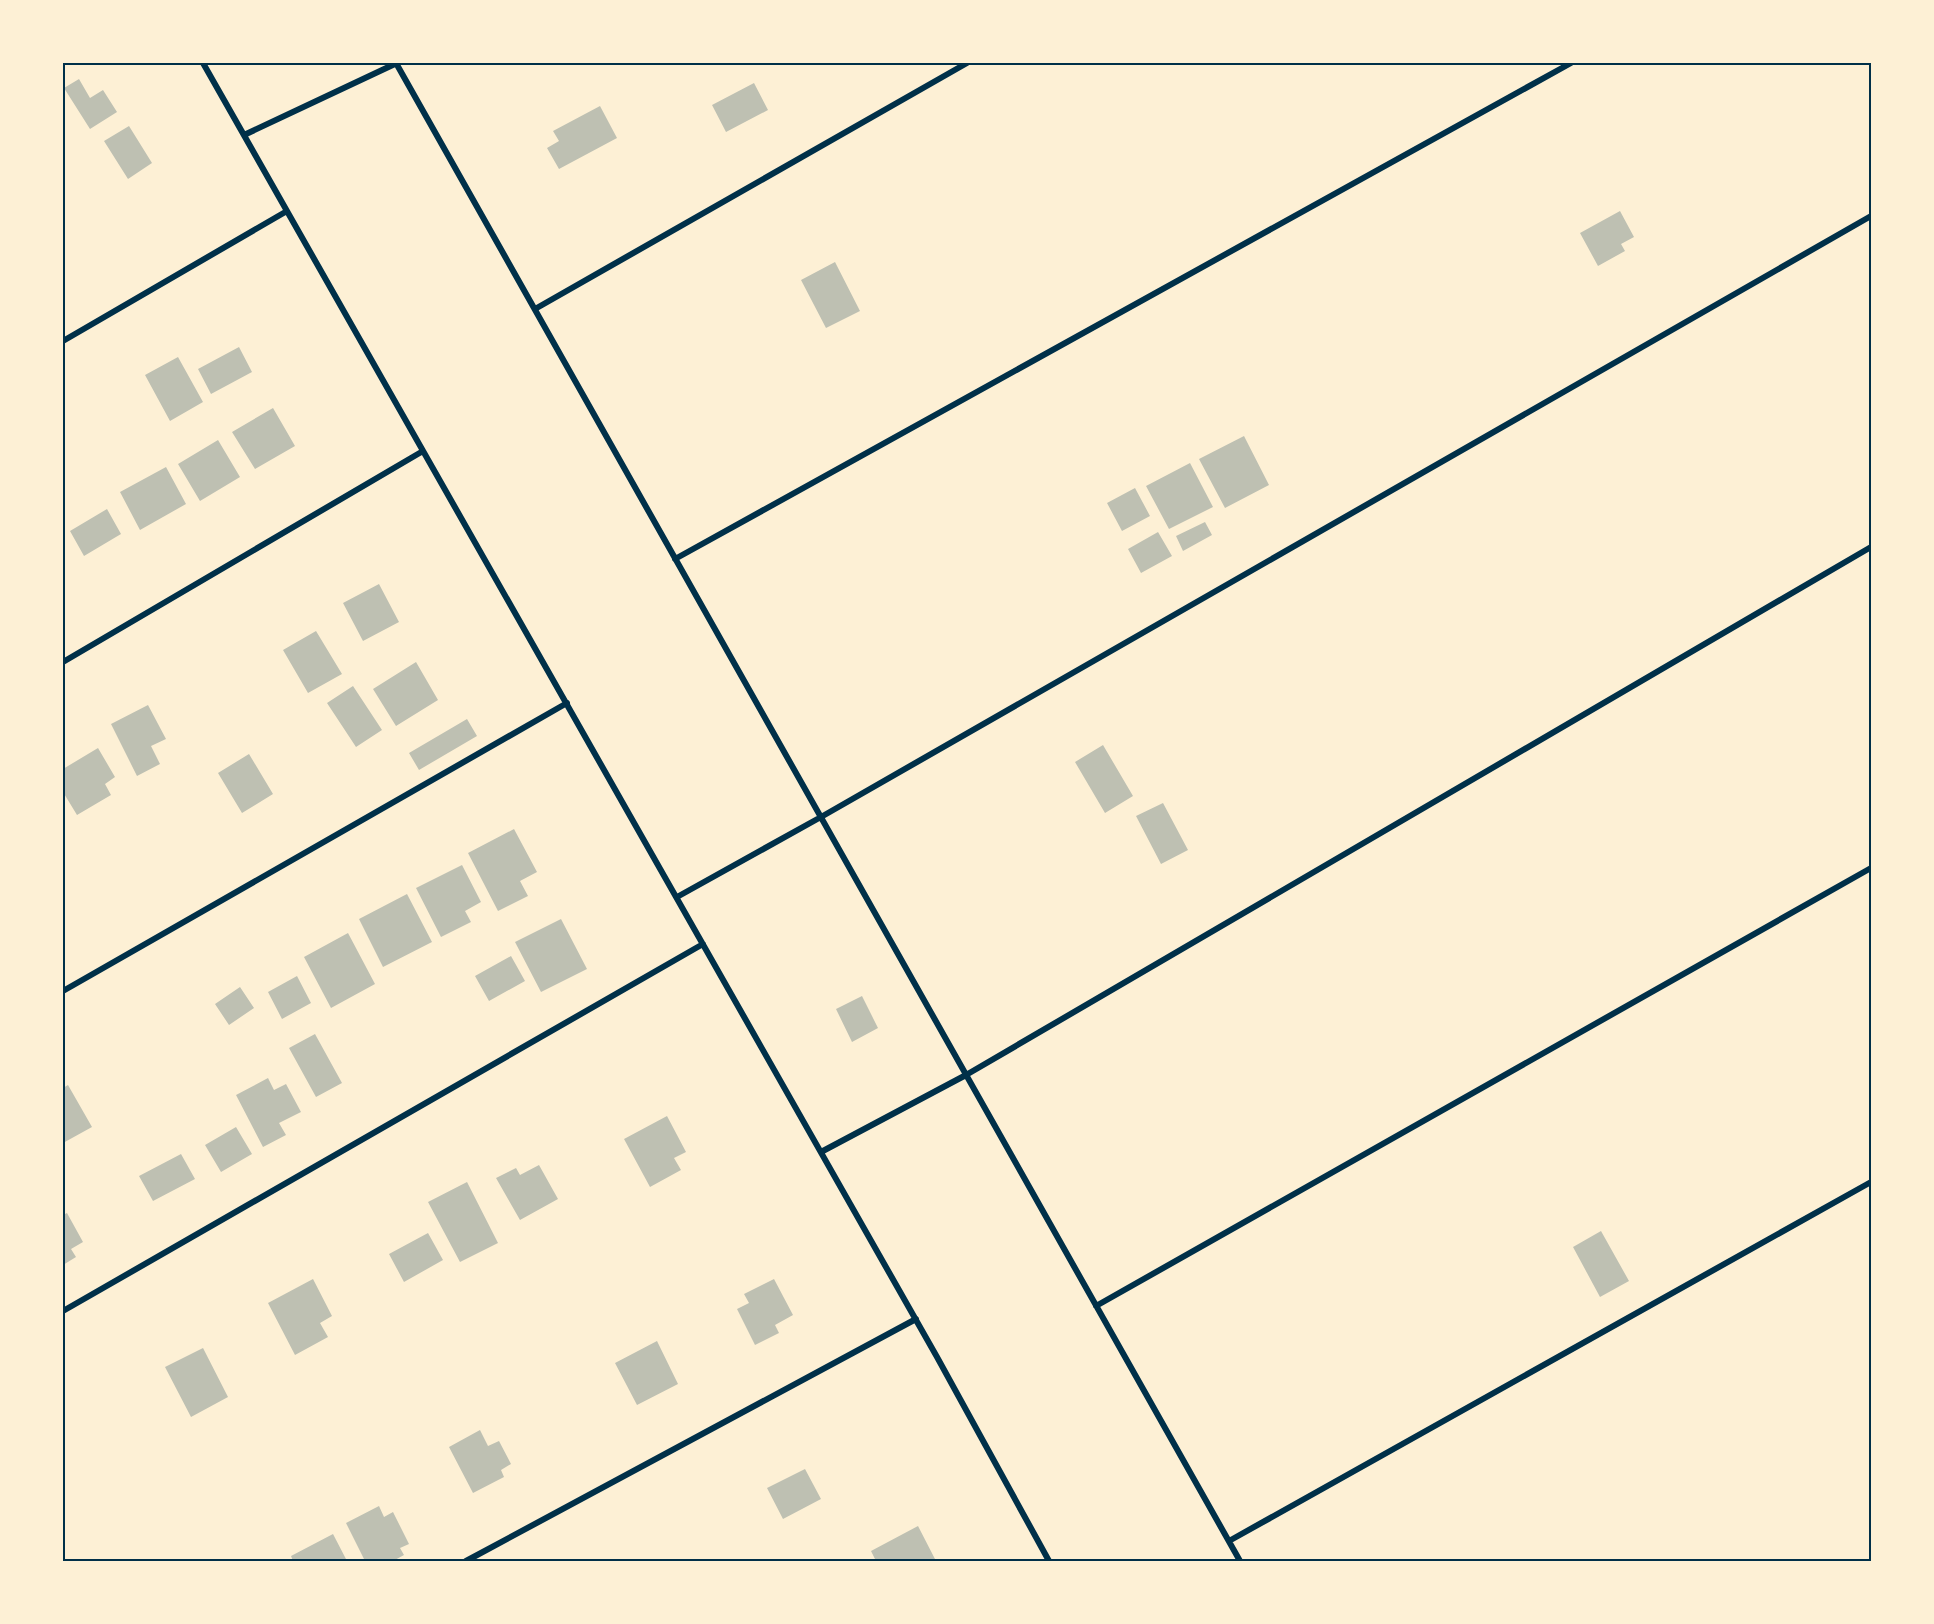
<svg xmlns="http://www.w3.org/2000/svg" width="1934" height="1624" font-family="'Golos Text',sans-serif">
<rect width="100%" height="100%" fill="#fdf0d5"/>
<path fill="#bec0b2" d="M79,79L90,98L103,90L117,112L90,129L64,88Z
M754,83L768,110L726,132L712,105Z
M600,106L617,138L559,169L547,148L559,141L553,131Z
M129,126L152,163L128,179L104,141Z
M1620,211L1634,237L1621,244L1625,251L1598,266L1580,233Z
M835,262L860,311L826,328L801,280Z
M239,347L252,372L211,394L198,369Z
M178,357L203,402L170,421L145,375Z
M273,408L295,446L255,469L232,432Z
M1244,436L1269,485L1225,508L1199,459Z
M218,440L240,477L200,501L178,464Z
M1190,463L1213,507L1169,529L1146,486Z
M166,467L186,504L140,530L120,492Z
M1135,488L1150,516L1122,531L1107,503Z
M107,509L121,534L84,556L70,531Z
M1205,522L1212,535L1183,551L1176,536Z
M1158,532L1172,556L1141,573L1128,549Z
M379,584L399,622L363,641L343,603Z
M316,631L342,674L308,693L283,650Z
M416,662L438,700L396,726L373,689Z
M353,686L382,730L356,747L327,703Z
M148,705L166,739L151,746L160,764L137,776L111,724Z
M467,719L477,736L419,770L409,753Z
M1103,745L1133,796L1105,813L1075,762Z
M98,748L115,777L105,784L111,795L77,815L63,792V769Z
M249,754L273,794L242,813L218,773Z
M1163,803L1188,850L1161,864L1136,816Z
M514,829L537,872L520,881L528,896L498,911L468,853Z
M462,865L481,902L465,911L471,922L441,937L416,888Z
M407,894L432,942L383,967L359,919Z
M561,919L587,969L541,992L515,942Z
M348,933L375,984L331,1008L304,957Z
M511,956L525,981L489,1001L475,976Z
M297,976L311,1003L282,1019L268,992Z
M240,987L254,1008L229,1025L215,1004Z
M862,996L878,1028L852,1042L836,1009Z
M315,1034L342,1083L316,1097L289,1048Z
M268,1078L274,1090L286,1084L301,1112L279,1123L286,1135L263,1147L236,1095Z
M68,1085L92,1127L63,1143V1088Z
M667,1116L686,1152L674,1158L681,1170L650,1187L624,1139Z
M236,1127L252,1154L221,1172L205,1145Z
M181,1154L195,1179L153,1201L139,1176Z
M539,1165L558,1199L520,1220L496,1178L516,1168L520,1175Z
M467,1182L498,1243L460,1262L428,1202Z
M67,1213L83,1242L71,1249L76,1257L63,1265V1215Z
M1601,1231L1629,1281L1600,1297L1573,1247Z
M428,1233L443,1260L404,1282L389,1254Z
M313,1279L332,1316L320,1323L328,1337L295,1355L268,1303Z
M774,1279L793,1315L775,1325L779,1333L755,1345L737,1309L749,1303L744,1294Z
M657,1341L678,1384L637,1405L615,1363Z
M203,1348L228,1397L191,1417L165,1367Z
M480,1430L488,1446L499,1441L511,1464L501,1470L504,1477L473,1493L449,1447Z
M805,1469L821,1499L783,1519L767,1488Z
M379,1506L384,1517L393,1512L409,1544L400,1548L404,1555L393,1561H365L346,1523Z
M918,1526L936,1561H876L871,1551Z
M333,1534L347,1561H293L291,1556Z"/>
<g fill="none" stroke-linecap="round" stroke-linejoin="round">
<path stroke="#003049" stroke-width="6" d="M203,63L937,1357L1049,1561
M396,63L1240,1561
M244,135L397,63
M535,309L967,63
M63,341L287,211
M675,559L1571,63
M63,662L423,451
M677,897L821,817L1871,216
M63,991L567,703
M821,1152L966,1075L1871,547
M1096,1306L1871,868
M63,1311L703,944
M1229,1541L1871,1182
M466,1561L916,1319"/>
</g>
<rect width="1934" height="1624" fill="none" stroke="#fdf0d5" stroke-width="129"/>
<rect x="64" y="64" width="1806" height="1496" fill="none" stroke="#003049" stroke-width="2"/>
</svg>
